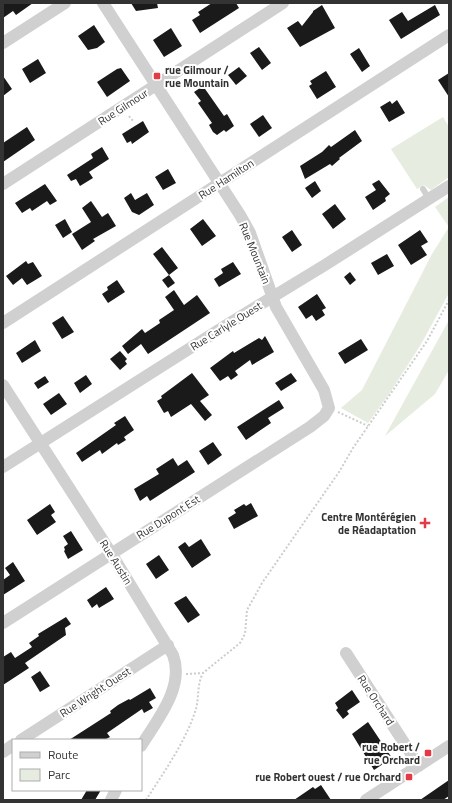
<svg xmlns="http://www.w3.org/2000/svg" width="452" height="803" font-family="'Titillium Web',sans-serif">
<rect width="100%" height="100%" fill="#fff"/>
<path fill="#e6ecdf" d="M443,117L449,127V177L431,190L424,185L417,189L391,149Z
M449,197V293L420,346L389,394L368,423L341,408L362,390L432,254L449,227L435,207Z
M449,320V370L435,394L385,436Z"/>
<path fill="#1a1a1a" d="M3,3H33L16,15L13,11L3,18Z
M131,3H157L158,8L136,11Z
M212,3H236L239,8L200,33L192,20L200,15L198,12Z
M322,5L335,28L300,47L287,28L298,21L302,26L313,12V11Z
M435,5L440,15L401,39L389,20L402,12L408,21Z
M94,25L105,42L97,48L88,50L78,36Z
M171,28L182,46L164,57L153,40Z
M259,47L271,63L262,70L250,53Z
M359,48L370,66L362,72L350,54Z
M38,59L46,73L30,83L22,69Z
M239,67L247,76L236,85L228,75Z
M121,68L130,81L107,97L97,82L117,69Z
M326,71L336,87L317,99L309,86L312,84L310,81Z
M449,73V97L438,80Z
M3,76L12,89L3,96Z
M203,86L224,116L227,114L234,126L226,132L224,130L217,135L213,132L209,125L212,123L198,103L201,101L194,92Z
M397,100L405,113L389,122L380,107L390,101L392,104Z
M263,115L272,128L259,137L250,124Z
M143,121L149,132L132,144L131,141L127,143L122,134Z
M27,127L35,140L3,162V143Z
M355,130L362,141L339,158L340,159L332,166L330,164L305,179L300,166L322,152L329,145L331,147Z
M102,147L109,159L89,172L93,178L80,186L76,179L71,181L67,175L93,158L91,154Z
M168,169L176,183L163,190L155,177Z
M379,180L390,194L385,198L386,201L373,210L365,197L376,190L372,184Z
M315,181L321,191L312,198L305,188Z
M45,184L57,201L50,205L47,201L32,211L30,208L22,213L15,203Z
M131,193L135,200L147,193L154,205L139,215L132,212L124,198Z
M91,201L102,217L108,213L116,226L93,239L95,241L82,250L72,234L91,222L82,208Z
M335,204L346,219L333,229L322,214Z
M65,219L72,232L63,238L55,225Z
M203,219L216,236L202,246L190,229Z
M292,230L302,245L292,252L282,237Z
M420,230L428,242L421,246L427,255L411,265L398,245Z
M162,247L178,268L169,275L153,254Z
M387,254L394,266L378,275L371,263Z
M26,261L28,264L33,262L42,276L27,285L22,278L13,285L6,276Z
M233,262L241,274L219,287L214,279L223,273L221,269Z
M350,272L356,280L350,285L344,277Z
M169,275L175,283L168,288L162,280Z
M117,280L125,292L108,303L102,294L108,290L107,287Z
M174,290L184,305L197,295L210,313L148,354L141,344L128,354L122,346L142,329L145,333L160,323L159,320L174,310L165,297Z
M317,294L326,308L322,310L325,315L316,321L312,315L306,319L298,307Z
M63,316L74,332L62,339L52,323Z
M265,336L274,352L252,365L250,360L235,371L238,375L231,380L228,376L220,381L210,368L233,351L234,353L259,338L262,340Z
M361,339L368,350L345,364L338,353Z
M35,340L41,351L22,363L16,353Z
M120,351L127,359L125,361L127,364L120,370L110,359Z
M192,373L209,395L200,401L212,415L205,421L191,404L171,417L168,411L164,413L157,401L162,398L161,396Z
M291,373L297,381L281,391L275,383Z
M86,375L92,384L80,393L74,383Z
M45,376L49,382L38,389L34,383Z
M59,393L67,404L51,415L43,404Z
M279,400L284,408L268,418L271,423L246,440L237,427Z
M125,416L134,430L124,437L126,440L118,445L117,443L102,454L100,450L82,462L76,453L116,425L114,423Z
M213,442L222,455L208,465L199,451Z
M173,458L178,466L187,460L195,472L150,501L147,496L140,501L134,489L159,474L156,469Z
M251,503L258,516L234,529L228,518L236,513L234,510L244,504L246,506Z
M50,504L55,512L51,515L56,522L37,535L27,520Z
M71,531L83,550L68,559L64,551L65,550L64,547L68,544L63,536Z
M201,539L211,555L192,568L178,547L185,542L189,547Z
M159,555L169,570L156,579L146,564Z
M13,562L25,581L3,595V580L10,575L5,568Z
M106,587L114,599L99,608L97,604L92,608L87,600Z
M186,596L200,615L188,623L174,603Z
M66,617L71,624L65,628L66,635L25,663L29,668L3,685V657L11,652L15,658L32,647L29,643L39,636L38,634Z
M40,671L50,686L40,692L31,677Z
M150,688L156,698L149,702L153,708L144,713L142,709L107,733L110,737L104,740H69L111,713L110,711L118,705L129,699L130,700Z
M352,690L360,702L347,711L349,714L343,719L336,710L338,708L335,703Z
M368,722L392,758L374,770L352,734Z
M449,780V796L443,800H420Z
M321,785L331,800H294L313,787L315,789Z
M87,790H101L95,800H81Z"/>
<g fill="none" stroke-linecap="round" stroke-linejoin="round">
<path stroke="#cdcdcd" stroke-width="2" stroke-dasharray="2 2" stroke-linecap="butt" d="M129,116L133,121
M338,412L368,426
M186,674L203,673
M146,800C164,772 186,741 196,709C199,697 197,684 203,673L240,643L245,634L247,610L262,583L339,472L353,448L427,341L449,300"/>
<path stroke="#d0d0d0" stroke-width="6" d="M423,189L429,199"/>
<path stroke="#d0d0d0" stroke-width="12" d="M3,43L65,3
M3,184L283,3
M3,323L449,35
M3,385L111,553L173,655C185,687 157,720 141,746
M3,467L225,326L325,265L449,186
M3,623L310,427L324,416L329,408L324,390L276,307L250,233L240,215L103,3
M346,653L419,766
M21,740L168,645
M3,752L13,745
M111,800L116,790
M366,800L449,746"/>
</g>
<g fill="#e63946" stroke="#fff" stroke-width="1.5">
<rect x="153" y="72" width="8" height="8" rx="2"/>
<path d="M423 517h4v4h4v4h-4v4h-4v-4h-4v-4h4z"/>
<rect x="424" y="749" width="8" height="8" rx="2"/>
<rect x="405" y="773" width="8" height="8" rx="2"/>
</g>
<g text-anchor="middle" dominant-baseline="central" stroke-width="4" stroke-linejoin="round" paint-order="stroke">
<g font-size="11" font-weight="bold" fill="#333" stroke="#fff" text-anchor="end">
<text x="165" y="70" text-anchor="start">rue Gilmour /<tspan x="165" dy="13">rue Mountain</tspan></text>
<text x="416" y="517">Centre Montérégien<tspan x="416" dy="13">de Réadaptation</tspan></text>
<text x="420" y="747">rue Robert /<tspan x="420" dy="13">rue Orchard</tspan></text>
<text x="401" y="777">rue Robert ouest / rue Orchard</text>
</g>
<g font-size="11" fill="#333" stroke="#fff">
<text transform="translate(123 107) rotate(-33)">Rue Gilmour</text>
<text transform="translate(226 179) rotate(-33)">Rue Hamilton</text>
<text transform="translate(255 253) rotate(68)">Rue Mountain</text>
<text transform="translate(226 326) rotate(-32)">Rue Carlyle Ouest</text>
<text transform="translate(168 517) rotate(-32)">Rue Dupont Est</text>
<text transform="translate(116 562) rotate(58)">Rue Austin</text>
<text transform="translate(95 692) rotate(-33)">Rue Wright Ouest</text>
<text transform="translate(376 700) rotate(57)">Rue Orchard</text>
</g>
</g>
<rect width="452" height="803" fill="none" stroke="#333333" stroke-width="8"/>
<rect x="12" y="739" width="130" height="52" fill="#ffffff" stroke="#adadad"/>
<rect x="20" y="752" width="20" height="6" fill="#d0d0d0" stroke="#adadad"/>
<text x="48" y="759" font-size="12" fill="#333333">Route</text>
<rect x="20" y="769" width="20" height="12" fill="#e6ecdf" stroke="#adadad"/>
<text x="48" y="779" font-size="12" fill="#333333">Parc</text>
</svg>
